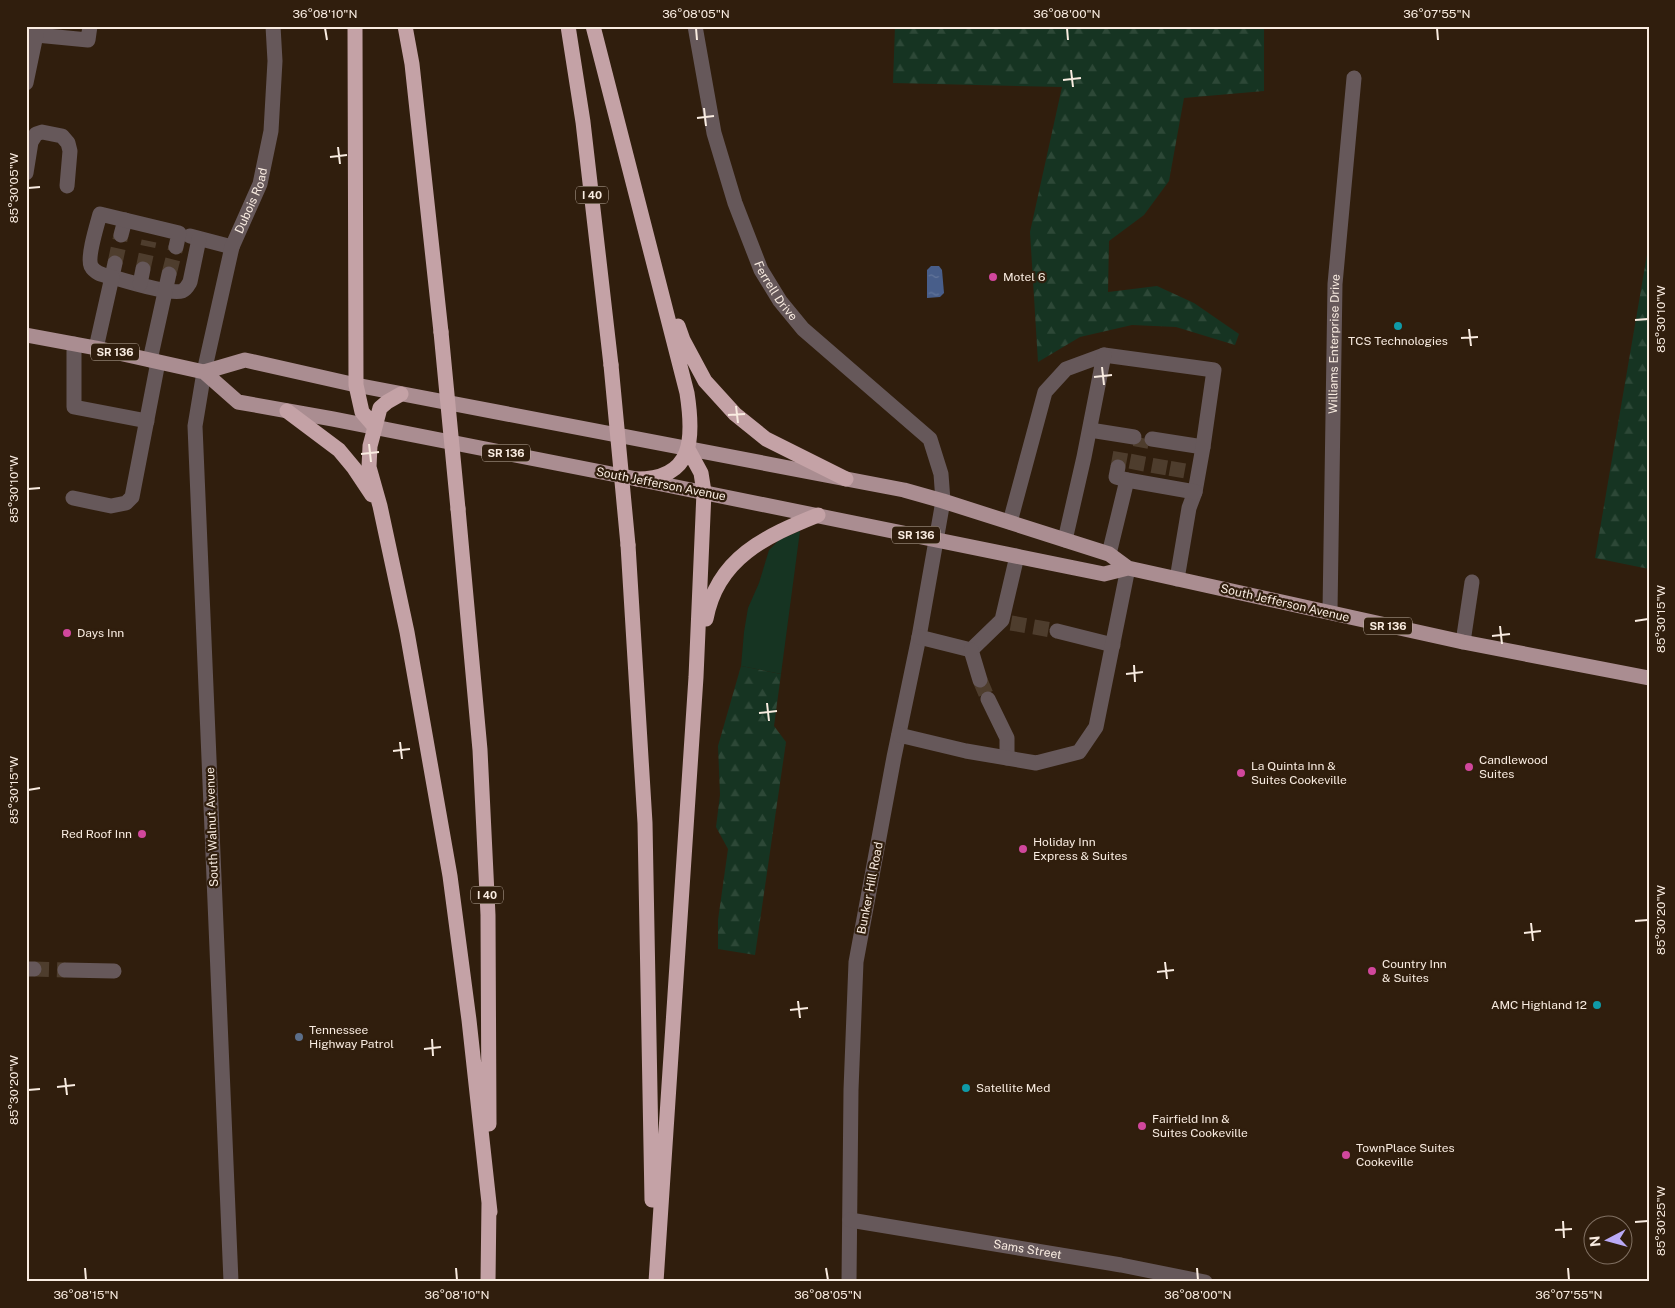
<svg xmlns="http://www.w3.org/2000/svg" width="1675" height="1308" font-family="'Public Sans',sans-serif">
<defs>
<pattern id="forest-firs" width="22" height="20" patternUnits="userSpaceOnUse" patternTransform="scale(1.25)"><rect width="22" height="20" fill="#163422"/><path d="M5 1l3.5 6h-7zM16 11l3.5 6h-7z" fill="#2d4837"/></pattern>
<pattern id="water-ripples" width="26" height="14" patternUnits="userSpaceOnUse" patternTransform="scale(1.25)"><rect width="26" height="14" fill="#485e8a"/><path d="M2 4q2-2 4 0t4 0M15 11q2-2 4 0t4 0" fill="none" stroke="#63759a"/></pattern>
</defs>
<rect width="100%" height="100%" fill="#301e0d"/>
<path fill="#163422" d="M800,531L781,674L741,666L744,632L748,608L759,583L769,550L779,540Z"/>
<path fill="url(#forest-firs)" d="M895,26H1264V91L1184,98L1169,181L1144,215L1109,241L1108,292L1157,286L1194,303L1239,334L1235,345L1176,327L1132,325L1080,337L1038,362L1030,232L1062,87L893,83Z
M1649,243V569L1595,558Z
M741,666L781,674L774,726L786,742L755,955L718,949V920L728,849L716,827L720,795L718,746Z"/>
<path fill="url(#water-ripples)" d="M931,266H939L942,270L944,293L940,297L927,298V270Z"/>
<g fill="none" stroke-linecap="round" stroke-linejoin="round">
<path stroke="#4e3d2d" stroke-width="15" stroke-dasharray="15 8" stroke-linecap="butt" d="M115,263L121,235
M143,269L149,241
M169,274L176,247
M1118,467L1122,445
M1136,470L1142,438
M1158,474L1162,452
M1176,477L1180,455
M1011,623L1057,631
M980,680L988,699
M34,969L65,970"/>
<g stroke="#66585a" stroke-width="15">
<path id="s1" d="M695,26L714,133L735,203L761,270L780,301L803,329L930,439L941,474L943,501L919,637L894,757L856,962L851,1090L849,1282"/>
<path d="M26,34L88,40L90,26"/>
<path d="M26,83L36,35"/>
<path d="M26,173L31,142L36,134L42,132L62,136L68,143L70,151L67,186"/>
<path d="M121,235L125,220"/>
<path d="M190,236L232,247"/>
<path d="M115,263L112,277C126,281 171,295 182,291C187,289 188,285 190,282L199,239"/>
<path d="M140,284L143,269"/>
<path d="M74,344V407L147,421"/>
<path d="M96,348L112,277C104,275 95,274 91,266C87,257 97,225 100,214L179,233L176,247"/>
<path d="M150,360L169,274"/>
<path d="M1090,430L1134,437"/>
<path d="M1152,439L1203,447"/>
<path d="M1118,467L1116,477L1127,480"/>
<path d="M73,498L111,506L126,503L132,497L158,362"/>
<path d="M1010,522L1045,392L1066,369L1104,355L1214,370L1203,447L1195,492L1189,508L1177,579"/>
<path d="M1065,540L1084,457L1104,355"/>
<path d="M1109,554L1127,480L1195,492"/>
<path id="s2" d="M1330,612L1335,284L1354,78"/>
<path d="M1057,631L1113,645"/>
<path d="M919,637L971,650L1002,620L1017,556"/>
<path d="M1463,642L1472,582"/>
<path d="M971,650L980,680"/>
<path d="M988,699L1007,738V758"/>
<path d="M899,735L966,751L1036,763L1079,752L1096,727L1128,568"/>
<path d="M26,969H34"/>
<path d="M65,970L114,971"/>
<path id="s3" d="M850,1220L1121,1265L1205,1282"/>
<path id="s4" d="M231,1282L195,426L204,372L232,247L260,184L271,131L275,61L273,26"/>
</g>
<path stroke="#aa8d91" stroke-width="15" d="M26,335L96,348L204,372L238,402L333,419L637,479L1104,574L1128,568
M204,372L245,360L356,385L904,490L943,501L1109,554L1128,568L1463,642L1649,678"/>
<path stroke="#c4a2a6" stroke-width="15" d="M355,26L356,385L362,412L375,427
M405,26L412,64L441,332
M568,26L583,122L611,365
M593,26L687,393C694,438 694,479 637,479
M678,326L683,340L705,381L735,414L766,439L846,479
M401,394L387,402L380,408L370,446L369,467L380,506L407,632L450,876L469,1020L490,1212
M287,411L339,450L354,468L372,495
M458,509L480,750L488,915L489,1124
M628,545L645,823L652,1200
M706,619C717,558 766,536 818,515
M488,1282L489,1202
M656,1282L696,677L704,492L701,473L688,449"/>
<path stroke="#c4a2a6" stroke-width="15" d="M441,332L458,509
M611,365L628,545"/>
</g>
<path fill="none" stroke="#f9ece1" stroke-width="2" d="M325,28L327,40M696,28L697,40M1067,28L1068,40M1437,28L1438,40M1071,70L1073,87M1063,80L1081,78M704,108L706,126M697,118L714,116M338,147L340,164M330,157L347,155M28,188L40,187M1635,320L1648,319M1469,329L1471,346M1461,338L1478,337M1102,367L1104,385M1094,377L1112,375M736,406L738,423M728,415L745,414M369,444L371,462M361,454L379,452M28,489L40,488M1635,621L1648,619M1500,626L1502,644M1492,636L1510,634M1134,665L1135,682M1126,674L1143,672M767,703L769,721M759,713L777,711M400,742L402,759M393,751L410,749M28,790L40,788M1635,921L1648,920M1531,923L1533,941M1524,933L1541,931M1165,962L1167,979M1157,972L1174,970M798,1001L800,1018M790,1010L808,1008M432,1039L433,1056M424,1049L441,1047M65,1078L67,1095M57,1087L75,1085M28,1090L40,1089M1563,1221L1564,1238M1635,1222L1648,1221M1555,1230L1572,1229M85,1268L86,1280M456,1268L457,1280M826,1268L828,1280M1197,1268L1198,1280M1568,1268L1569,1280"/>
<g fill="#d1479c" stroke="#301e0d" stroke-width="2">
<circle cx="993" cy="277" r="5"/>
<circle cx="67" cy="633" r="5"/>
<circle cx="1469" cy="767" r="5"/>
<circle cx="1241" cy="773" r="5"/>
<circle cx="142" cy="834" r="5"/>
<circle cx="1023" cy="849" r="5"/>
<circle cx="1372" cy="971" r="5"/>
<circle cx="1142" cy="1126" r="5"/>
<circle cx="1346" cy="1155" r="5"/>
</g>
<g fill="#0f9aa8" stroke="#301e0d" stroke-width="2">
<circle cx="1398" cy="326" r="5"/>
<circle cx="1597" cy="1005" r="5"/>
<circle cx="966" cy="1088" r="5"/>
</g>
<circle fill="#5c6f8a" stroke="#301e0d" stroke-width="2" cx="299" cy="1037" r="5"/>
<g text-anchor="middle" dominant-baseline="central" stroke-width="4.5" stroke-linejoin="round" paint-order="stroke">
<g fill="#301e0d" stroke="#bdaea1" stroke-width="1">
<rect x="576" y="186.5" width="32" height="17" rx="4"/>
<rect x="91" y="343.5" width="48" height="17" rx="4"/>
<rect x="482" y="444.5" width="48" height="17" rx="4"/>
<rect x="892" y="526.5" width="48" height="17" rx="4"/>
<rect x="1364" y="617.5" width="48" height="17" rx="4"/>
<rect x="471" y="886.5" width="32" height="17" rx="4"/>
</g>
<g font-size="11" font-weight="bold" fill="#f9ece1">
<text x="592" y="195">I 40</text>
<text x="115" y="352">SR 136</text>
<text x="506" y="453">SR 136</text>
<text x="916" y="535">SR 136</text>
<text x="1388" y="626">SR 136</text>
<text x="487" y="895">I 40</text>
</g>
<g font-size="12" fill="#f9ece1" stroke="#301e0d">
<text stroke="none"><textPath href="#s4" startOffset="1090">Dubois Road</textPath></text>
<text stroke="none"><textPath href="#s1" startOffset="279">Ferrell Drive</textPath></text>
<text stroke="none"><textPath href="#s2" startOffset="268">Williams Enterprise Drive</textPath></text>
<text transform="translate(661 484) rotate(11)">South Jefferson Avenue</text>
<text transform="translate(1285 603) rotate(13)">South Jefferson Avenue</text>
<text transform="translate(212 827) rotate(-92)">South Walnut Avenue</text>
<text transform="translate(870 888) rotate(-79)">Bunker Hill Road</text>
<text stroke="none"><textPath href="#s3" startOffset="180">Sams Street</textPath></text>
</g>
<g font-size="12" fill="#f9ece1" stroke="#301e0d" text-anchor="start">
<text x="1003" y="277">Motel 6</text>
<text x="1398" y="341" text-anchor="middle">TCS Technologies</text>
<text x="77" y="633">Days Inn</text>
<text x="1479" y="760">Candlewood<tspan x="1479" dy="14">Suites</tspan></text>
<text x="1251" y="766">La Quinta Inn &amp;<tspan x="1251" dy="14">Suites Cookeville</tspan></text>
<text x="132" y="834" text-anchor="end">Red Roof Inn</text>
<text x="1033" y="842">Holiday Inn<tspan x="1033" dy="14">Express &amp; Suites</tspan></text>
<text x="1382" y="964">Country Inn<tspan x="1382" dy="14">&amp; Suites</tspan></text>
<text x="1587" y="1005" text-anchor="end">AMC Highland 12</text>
<text x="309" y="1030">Tennessee<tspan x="309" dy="14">Highway Patrol</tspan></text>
<text x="976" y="1088">Satellite Med</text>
<text x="1152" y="1119">Fairfield Inn &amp;<tspan x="1152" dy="14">Suites Cookeville</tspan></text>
<text x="1356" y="1148">TownPlace Suites<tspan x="1356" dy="14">Cookeville</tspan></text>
</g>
</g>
<rect width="1675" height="1308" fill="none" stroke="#301e0d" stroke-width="55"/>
<g transform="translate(1608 1240) rotate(264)"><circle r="24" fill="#301e0d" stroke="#807062"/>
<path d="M0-4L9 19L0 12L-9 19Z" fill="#baaaf6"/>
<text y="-8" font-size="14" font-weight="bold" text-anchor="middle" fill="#f9ece1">N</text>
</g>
<rect x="28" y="28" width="1620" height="1252" fill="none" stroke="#f9ece1" stroke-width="2"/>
<g font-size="12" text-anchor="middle" fill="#f9ece1">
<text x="325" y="18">36°08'10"N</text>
<text x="696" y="18">36°08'05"N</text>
<text x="1067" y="18">36°08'00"N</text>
<text x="1437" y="18">36°07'55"N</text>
<text transform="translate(14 188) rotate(-90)" y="4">85°30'05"W</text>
<text transform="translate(1661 319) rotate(-90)" y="4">85°30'10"W</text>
<text transform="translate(14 489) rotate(-90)" y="4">85°30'10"W</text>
<text transform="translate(1661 619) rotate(-90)" y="4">85°30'15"W</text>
<text transform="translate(14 790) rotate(-90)" y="4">85°30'15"W</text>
<text transform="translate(1661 920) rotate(-90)" y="4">85°30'20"W</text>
<text transform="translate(14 1090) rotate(-90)" y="4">85°30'20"W</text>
<text transform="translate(1661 1221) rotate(-90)" y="4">85°30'25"W</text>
<text x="86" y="1299">36°08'15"N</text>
<text x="457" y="1299">36°08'10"N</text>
<text x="828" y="1299">36°08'05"N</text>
<text x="1198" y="1299">36°08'00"N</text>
<text x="1569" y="1299">36°07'55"N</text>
</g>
</svg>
